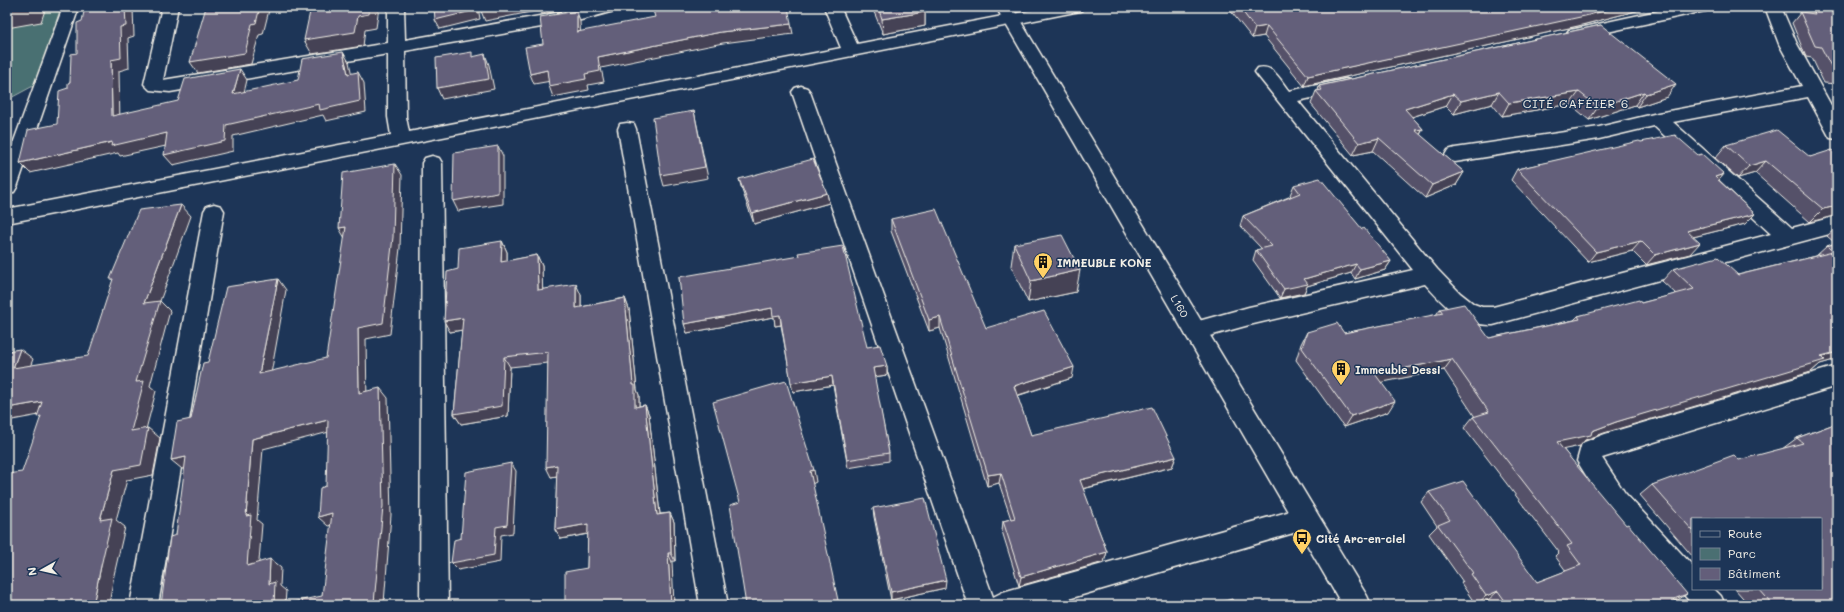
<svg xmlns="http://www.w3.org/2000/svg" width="1844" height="612" font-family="Mali,sans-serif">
<rect width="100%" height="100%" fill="#1d3557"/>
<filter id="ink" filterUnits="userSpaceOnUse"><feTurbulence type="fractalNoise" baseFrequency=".025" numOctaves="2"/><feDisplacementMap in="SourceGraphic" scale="8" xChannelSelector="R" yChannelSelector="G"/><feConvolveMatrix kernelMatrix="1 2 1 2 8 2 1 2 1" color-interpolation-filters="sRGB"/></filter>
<g filter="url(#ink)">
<path fill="#4a6f72" stroke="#9fb0ad" d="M7,7H61L35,85L7,100Z"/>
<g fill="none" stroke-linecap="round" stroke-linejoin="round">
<g stroke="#f4f1e8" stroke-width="3">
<path id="minor" d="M63,7H79L17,187L14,192L7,194V160Z
M162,7H178L163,80L388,43V7H404L405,40L590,7H616L614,11L581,20L405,51L406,117L409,132L841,48L824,7H840L857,44L1049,7H1083L1081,11L1075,12L7,223V209L391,135L388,117V54L170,92L150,90L144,84Z
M1676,7H1708L1706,11L1700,12L1575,39L1569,38L1566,34L1569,30L1575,29Z
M1765,7H1781L1797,44L1837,116V139L1830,138L1808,97L1673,122L1792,228L1837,216V232L1493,325C1462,326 1444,305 1425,284L1249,325L1195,340L1187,337L1184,331L1187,325L1195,322L1249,307L1413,270L1258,76L1255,72L1258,68C1273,64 1280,80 1289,91L1346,79L1352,81L1355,85L1352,89L1298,101L1437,269L1460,293L1474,304L1482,307H1493L1771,234L1654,126L1599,139L1455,162L1448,160L1445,155L1448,150L1455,148L1599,127L1658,113L1802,86L1779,44Z
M801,86L807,88L810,92L993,597L1003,592L1305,507L1314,511L1318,519L1314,527L1048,605H968L792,92L795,88Z
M627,123L634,124L636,129L728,605H700L618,129L620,124Z
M432,156L439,158L442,163L448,605H420L422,163L425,158Z
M214,204L221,206L224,211L158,605H130L204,211L207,206Z
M1837,366V386L1602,458L1625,493L1693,566V589H1714L1721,596L1725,605H1693L1607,509L1577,461L1582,443L1605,434Z"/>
</g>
<g stroke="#f4f1e8" stroke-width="3">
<path id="tertiary" d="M996,7H1012L1367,596L1371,605H1342Z"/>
</g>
<use href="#minor" fill="#1d3557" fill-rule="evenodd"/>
<use href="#tertiary" fill="#1d3557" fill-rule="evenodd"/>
</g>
<path fill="#555169" stroke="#f4f1e8" d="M872,7H923L925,12V26L883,34Z
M1230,7H1651L1578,26L1304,86L1264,36L1252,38L1229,9Z
M1798,7H1837V84L1824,83L1812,58L1806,57L1792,23L1801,12Z
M1601,25L1667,97L1637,107L1635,105L1589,120L1570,104L1502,116L1492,104L1454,114L1446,106L1412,117L1423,129L1420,135L1464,172L1456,185L1425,198L1373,151L1353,155L1311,104L1316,91H1318L1319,86Z
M1641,142L1698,155L1724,174L1719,180L1755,214L1745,224L1693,237L1690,254L1646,265L1632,251L1588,262L1511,180L1517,169Z
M1726,145L1810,157L1836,152L1837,215L1810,222L1755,173L1738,178L1715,158Z
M739,179L827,193L829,203L754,224L742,190Z
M1294,185L1362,229L1391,261L1385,270L1355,279L1351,273L1307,286L1304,293L1280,298L1253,260L1256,250L1262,249L1240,226L1243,216L1291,196L1290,195Z
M891,219L986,328L1072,378L1017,396L1031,435L1176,457L1172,467L1083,489L1107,552L1104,562L1019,586L1002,531L1003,521L1011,519L999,483L987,486L940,328L929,331L891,231Z
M1837,227V359L1820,364L1811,372L1604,433L1585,440L1580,446L1563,449L1679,605H1491L1487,601L1476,605L1461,583L1463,582L1429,534L1437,526L1421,502L1429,492L1537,582L1566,571L1555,556L1559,552L1464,428L1473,417H1475L1444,370L1381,382L1388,412L1344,427L1296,360L1301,344L1307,332L1344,333L1436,315L1440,309L1489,338L1574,320L1578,316L1641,303L1676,294L1662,281L1673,269L1738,275L1816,256L1827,246L1835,243L1827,236Z
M502,241L507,252V261L537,255L542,266V289L581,295V307L625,298L629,309L637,390L639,395V406L645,405L649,415L660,514L670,513L674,522L675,561L587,568L588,534L561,539L555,530L557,476L551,477L548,363L510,367L508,416L461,424L454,414L462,330L450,332L458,269Z
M1014,244L1076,292L1028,302L1011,266Z
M679,277L867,347L887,366V375L874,377L889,453V461L848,468L833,385L793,392L781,325L775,326L774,317L687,333Z
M1837,423V605H1749L1735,589H1821L1693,519V557L1640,495L1652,485L1782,449L1797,438Z
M873,508L945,588L891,600L874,517Z"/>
<path fill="#454255" stroke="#f4f1e8" d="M7,7H46L41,22L7,28Z
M125,7H140V8L133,9L134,36L128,38L129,68L119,71L120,126L112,116L111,60Z
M257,7H267L269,10L263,34L259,35L251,64L198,73L190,62Z
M308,7H314V18Z
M370,7H379L376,28L365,30L363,46L312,54L304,40L358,16Z
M476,7H478L480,19L440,29L435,20Z
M499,7H580L542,14L541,10L485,21L481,11Z
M1619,7H1651L1578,26L1304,86L1308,76Z
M577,11L580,22L581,42L577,32Z
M925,12V26L883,34L882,19Z
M791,24L793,34L723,43L601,68L604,82L588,85L589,90L553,97L549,86L585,74L598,57L721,32Z
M1267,26L1264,36L1252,38L1255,28Z
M343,52L349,62L354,85L348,74Z
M485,54L489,65L494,89L442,99L437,88Z
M240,69L247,80L241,105L233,94Z
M547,70L551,81L534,84L530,74Z
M358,72L364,83L366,112L326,121L323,115L233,136V151L173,165L164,155L226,125Z
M1676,84L1667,97L1637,107L1646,94Z
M1499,92L1492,104L1454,114L1461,101Z
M1579,92L1570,104L1502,116L1509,103Z
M1644,92L1635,105L1589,120L1598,107Z
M1453,94L1446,106L1399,121L1405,109Z
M694,111L708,178L664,186L661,175Z
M1423,129L1416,141L1415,130Z
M167,133L175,144L120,156L118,153L30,173L20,163L112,142Z
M1379,138L1373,151L1353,155L1359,143Z
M498,146L503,156V204L458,211L453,201Z
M1766,161L1755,173L1738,178L1749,166Z
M395,164L402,175L400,248L390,334L366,339L367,404L359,393L358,328Z
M1464,172L1456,185L1425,198L1432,185Z
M1724,174L1715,185V177Z
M827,193L829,203L754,224L752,213Z
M181,205L191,216L160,301L170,311L150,386L156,391L143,441L131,431L144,303Z
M1837,206V215L1810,222L1823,209Z
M1755,214L1745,224L1681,240L1687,231L1690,230Z
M346,227V240L339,228Z
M502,241L507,252V273L501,262Z
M1641,241L1632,251L1588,262L1596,252Z
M1700,243L1690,254L1646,265L1655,255Z
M537,255L542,266L543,301L538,290Z
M1391,261L1385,270L1355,279L1360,269Z
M1356,264L1351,273L1307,286L1304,293L1280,298L1284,289L1304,279Z
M1080,270L1076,292L1028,302L1031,281Z
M278,279L286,290L269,385L259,374Z
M576,284L581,295V318L576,308Z
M625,298L629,309L637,390L639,395V417L635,407Z
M772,308L780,315L781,325L775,326L774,317L687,333L684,324Z
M940,317V328L929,331V320Z
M463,318L469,329L450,332L444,321Z
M20,349L33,359L26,378L13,368Z
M1837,352V359L1820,364L1811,372L1604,433L1585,440L1580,446L1547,453L1557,442L1592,431L1616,422Z
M504,357L510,367L508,416L461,424L454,414Z
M1452,359L1444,370L1368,385L1375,374Z
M887,366V375L873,377V368Z
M1074,367L1072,378L1012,397L1014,386Z
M832,376L833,385L793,392L791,383Z
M380,388L388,398L391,515L384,603L386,605H376L374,603Z
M1395,401L1388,412L1344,427L1351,416Z
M42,402L55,412L7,421V408Z
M645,405L649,415L661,524L657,515Z
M328,420L337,430L263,449L257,520L262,524L258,574L247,566L246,516L252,439Z
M148,428L160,438L153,475L127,480L116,520L125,527L114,575L109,605H93L101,566L100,520L114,470Z
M186,457L198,466L182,469L171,460Z
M1176,457L1172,467L1077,490L1080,480Z
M511,463L516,471L513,533L501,535L500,562L458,570L451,563Z
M557,465L562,475L551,477L546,467Z
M814,470L816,482L812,484L810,471Z
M1001,473L999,483L987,486L988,475Z
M332,513L341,523L328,526L318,517Z
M670,513L674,522L675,561L671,553Z
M588,524L593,533L561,539L555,530Z
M1107,552L1104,562L1019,586L1021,577Z
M668,553L672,562L674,605H671Z
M270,559L281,568L280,586L286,591L285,605H274L269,584Z
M946,580L945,588L891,600V592Z
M1498,591L1487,601L1476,605L1486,596Z
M1687,594L1673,603L1674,599Z"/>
<path fill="#635e7a" stroke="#f4f1e8" d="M85,7H125L126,26L120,27L121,58L111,60L112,116L178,101L185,79L240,69L233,94L298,80L302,59L343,52L348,74L358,72L360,101L320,110L319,104L226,125L225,141L164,155L167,133L111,146L112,142L20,163L28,130L57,124L59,91L68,88V83L70,82L71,54L77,53V23L82,21Z
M206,7H260L256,23L252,24L245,53L190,62Z
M311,7H370L369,14L358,16L355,32L304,40Z
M434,7H476V10L435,20Z
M480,7H499L481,11Z
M652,7H788L791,24L721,32L598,57L600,71L585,74L586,79L549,86L547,70L530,74L525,47L543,44L540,17L577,11V32L655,17Z
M878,7H923L925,12L882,19Z
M1239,7H1619L1585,16L1308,76L1267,26L1255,28Z
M1812,7H1837V72H1834L1821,47L1815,46L1800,12L1815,14Z
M1601,25L1676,84L1646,94L1644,92L1598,107L1579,92L1509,103L1499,92L1461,101L1453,94L1405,109L1423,129L1415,130L1464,172L1432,185L1379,138L1359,143L1316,91L1322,90L1319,86Z
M472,52V57L485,54L489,79L437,88L436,58Z
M694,111L705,167L661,175L653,118Z
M1777,130L1810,157L1832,150L1836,152H1837V206L1823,209L1766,161L1749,166L1726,145Z
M1675,135L1698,155L1702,154L1724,174L1715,177L1755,214L1690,230L1687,231L1700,243L1655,255L1641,241L1596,252L1517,169L1639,141L1641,142Z
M498,146V193L453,201L454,153Z
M813,159L827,193L752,213L739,179Z
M395,164L393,237L383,323L358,328L359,393L380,388L383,506L374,603L382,602V605H277L322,596L332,513L318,517L320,488L326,486L328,420L252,439L246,516L251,515L247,566L270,559L269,584L275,582L274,605H161L170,537L176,535L186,457L171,460L177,422L191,419L203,363L208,362L226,287L278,279L259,374L326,358L346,227L339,228L343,173Z
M1320,178L1362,229L1364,228L1391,261L1360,269L1356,264L1304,279L1308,284L1284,289L1256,250L1272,246L1243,216L1300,193L1294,185Z
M181,205L144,303L160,301L136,382L144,381L131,431L148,428L141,465L114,470L100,520L112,518L101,566L93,605H7V474L22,472L41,416L37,417L42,402L7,408V351L20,349L13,368L88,356L113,279H110L139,210Z
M936,209L986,328L1044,311L1074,367L1014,386L1031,435L1152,407L1176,457L1080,480L1107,552L1021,577L1003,521L1015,518L1001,473L988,475L940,317L929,320L891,219Z
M1062,235L1080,270L1031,281L1014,244Z
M502,241L501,262L537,255L538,290L576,284V308L625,298L633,385H635V407L645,405L657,515L670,513L671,553H668L671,605H565V572L587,568L588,524L555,530L557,465L546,467L548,352L504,357L502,406L454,414L463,318L444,321L447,272L458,269L459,248Z
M1837,243V352L1821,356L1825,360L1616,422L1592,431L1591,435L1557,442L1626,525L1628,524L1687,594L1674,599L1679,605H1508L1498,591L1486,596L1471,574L1473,573L1438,525L1450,520L1429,492L1463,481L1537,582L1581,565L1567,546L1572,544L1473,417L1489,412L1452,359L1375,374L1395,401L1351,416L1302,348L1307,332L1337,323L1344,333L1443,313L1440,309L1464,304L1489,338L1580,319L1578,316L1639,300L1641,303L1694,289L1673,269L1718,257L1738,275L1833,252L1827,246Z
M843,246L867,347L880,345L887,366L873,368L889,453L847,460L832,376L791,383L780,315L773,316L772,308L684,324L679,277L799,256L798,253Z
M786,381L814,470L810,471L839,605H746L730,505L740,502L713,402Z
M1837,423V605H1773L1759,589H1821V519H1693V531L1652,485L1734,455L1739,460L1803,443L1797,438Z
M511,463L507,525L496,527L494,555L451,563L454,540L461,538L466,472Z
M925,498L946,580L891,592L873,508Z
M1232,599L1234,605H1210Z"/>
</g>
<defs>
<g id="building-pin" transform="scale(1)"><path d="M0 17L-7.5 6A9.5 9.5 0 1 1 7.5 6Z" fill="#ffd166" stroke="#1d3557"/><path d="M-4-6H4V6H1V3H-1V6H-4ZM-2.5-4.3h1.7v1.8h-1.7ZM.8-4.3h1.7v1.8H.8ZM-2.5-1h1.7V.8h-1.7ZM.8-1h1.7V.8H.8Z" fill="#111"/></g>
<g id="bus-pin" transform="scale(1)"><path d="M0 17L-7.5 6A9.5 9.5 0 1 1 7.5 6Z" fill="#ffd166" stroke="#1d3557"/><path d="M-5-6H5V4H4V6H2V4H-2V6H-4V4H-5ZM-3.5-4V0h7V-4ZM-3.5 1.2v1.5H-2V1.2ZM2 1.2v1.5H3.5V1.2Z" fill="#111"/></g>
</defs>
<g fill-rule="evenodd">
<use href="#building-pin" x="1043" y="262"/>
<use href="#building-pin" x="1341" y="369"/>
<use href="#bus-pin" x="1302" y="538"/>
</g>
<g text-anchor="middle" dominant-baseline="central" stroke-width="3" stroke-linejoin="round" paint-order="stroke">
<g font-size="11" font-weight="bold" fill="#f4f1e8" stroke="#1d3557" text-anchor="start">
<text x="1057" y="262">IMMEUBLE KONE</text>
<text x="1355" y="369">Immeuble Dessi</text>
<text x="1316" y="538">Cité Arc-en-ciel</text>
</g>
<g font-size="11" fill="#f4f1e8" stroke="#1d3557">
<text transform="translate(1180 306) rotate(60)">L160</text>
</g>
<g font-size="12" letter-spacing="1" fill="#f4f1e8" stroke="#1d3557">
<text x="1576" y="103">CITÉ CAFÉIER 6</text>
</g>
</g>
<rect width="1844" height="612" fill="none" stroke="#1d3557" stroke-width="24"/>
<rect x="12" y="12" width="1820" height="588" fill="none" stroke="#f4f1e8" stroke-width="1.5" filter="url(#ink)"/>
<rect x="1692" y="518" width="130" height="72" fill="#1d3557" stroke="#738091"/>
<rect x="1700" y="531" width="20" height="6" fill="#1d3557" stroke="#738091"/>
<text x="1728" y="538" font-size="12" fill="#f4f1e8">Route</text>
<rect x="1700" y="548" width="20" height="12" fill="#4a6f72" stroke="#738091"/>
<text x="1728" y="558" font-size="12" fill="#f4f1e8">Parc</text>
<rect x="1700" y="568" width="20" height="12" fill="#635e7a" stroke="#738091"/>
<text x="1728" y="578" font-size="12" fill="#f4f1e8">Bâtiment</text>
<g transform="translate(42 570) rotate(262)" stroke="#1d3557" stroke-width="3" paint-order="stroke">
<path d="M0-3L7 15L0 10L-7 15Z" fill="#f4f1e8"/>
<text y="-6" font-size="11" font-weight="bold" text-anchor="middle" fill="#f4f1e8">N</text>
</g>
</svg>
